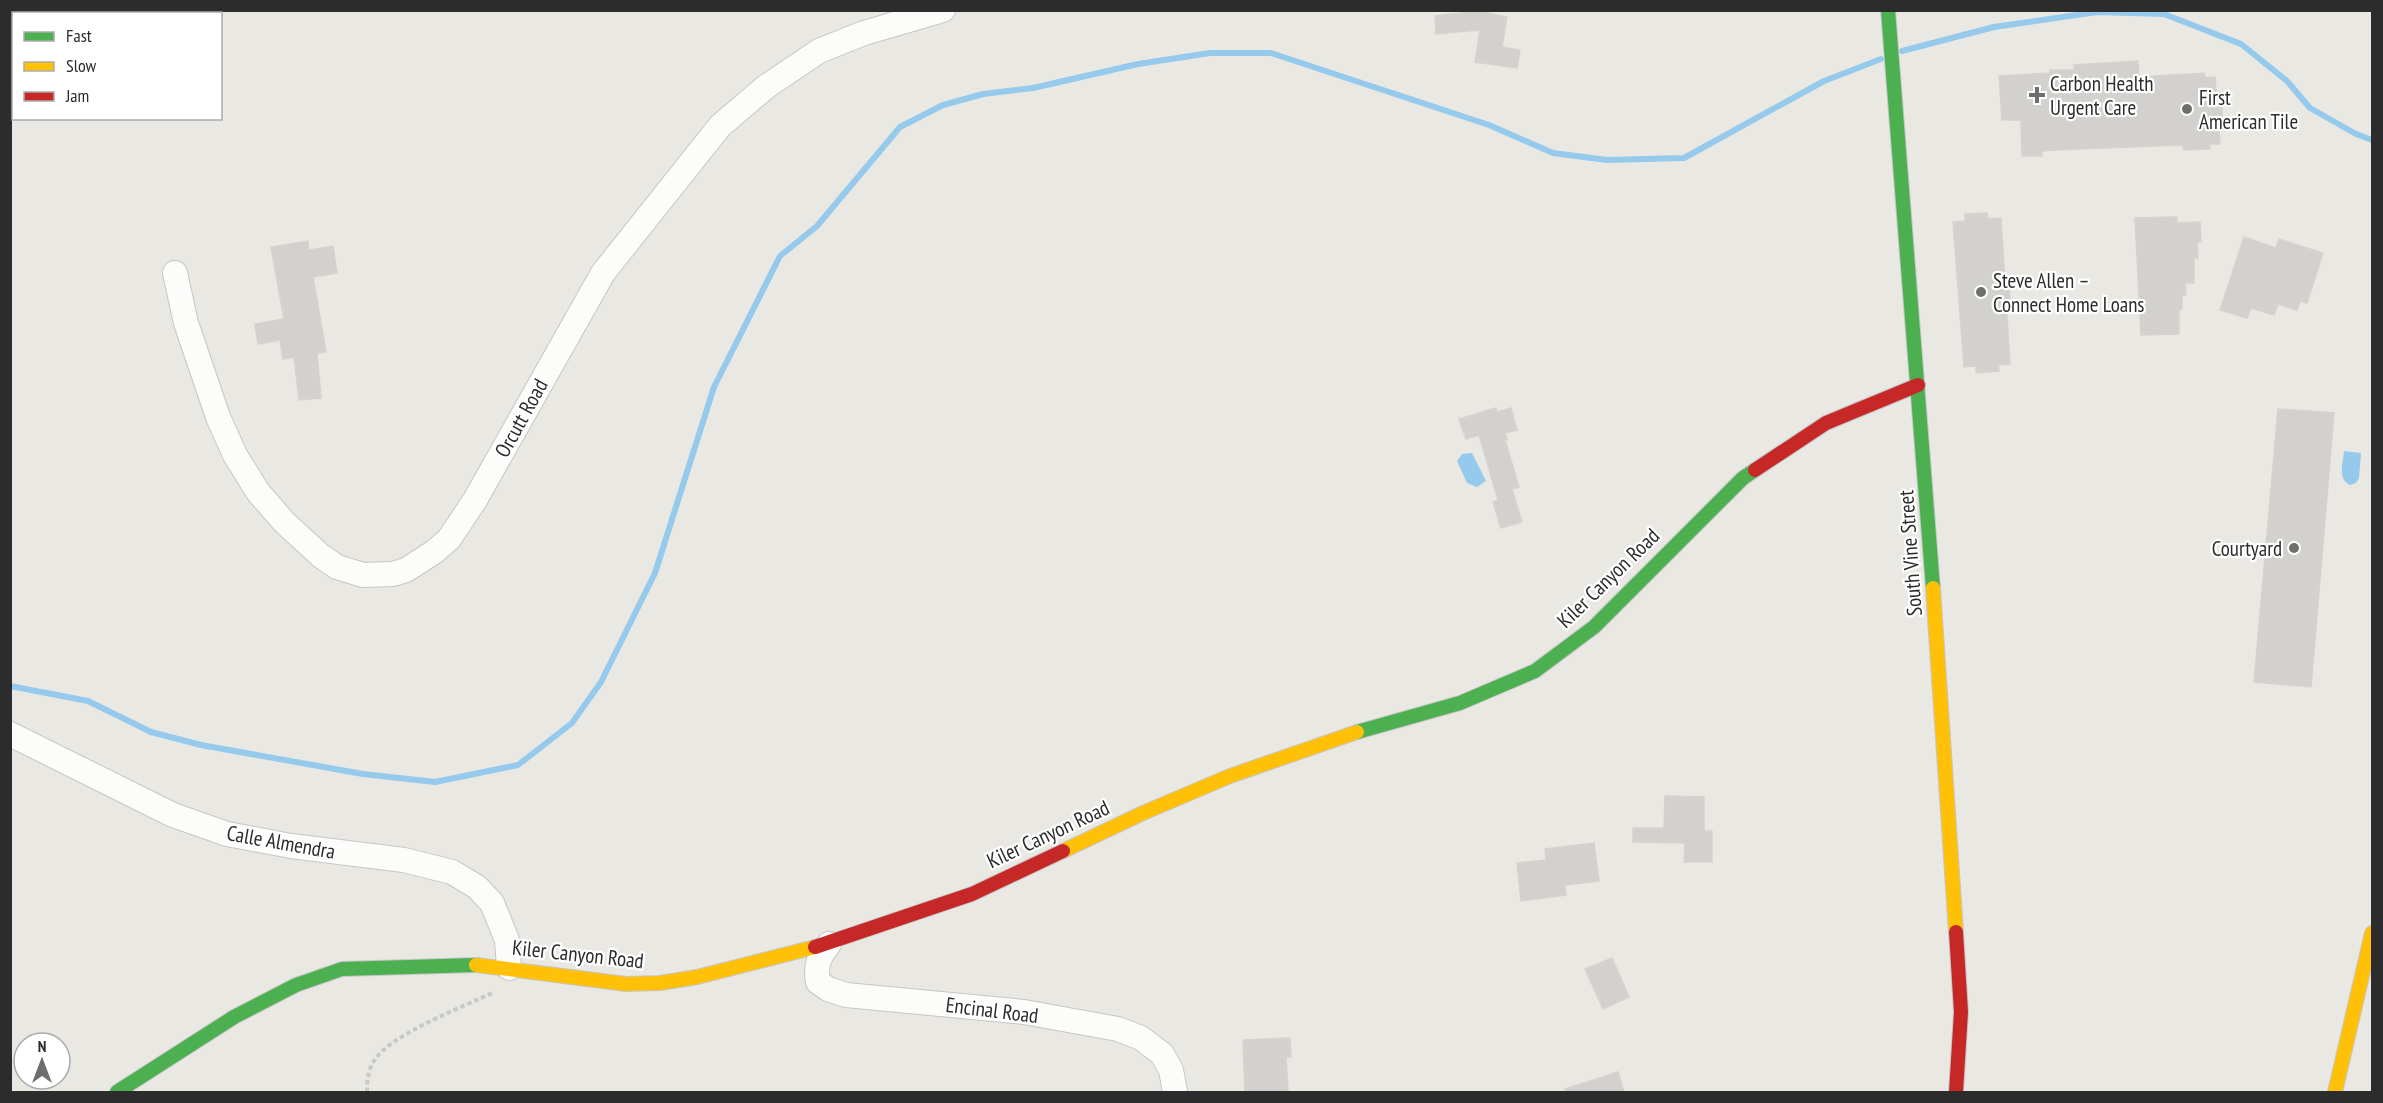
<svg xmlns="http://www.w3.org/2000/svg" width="2383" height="1103" font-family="'PT Sans Narrow',sans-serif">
<rect width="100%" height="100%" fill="#eae8e2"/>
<path fill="#95caec" d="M2344,451L2361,453L2359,478L2356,483L2350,485C2337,479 2343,463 2344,451Z
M1472,453L1486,481L1477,487L1467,483L1457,461L1462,454Z"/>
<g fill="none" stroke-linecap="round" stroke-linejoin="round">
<path stroke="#95caec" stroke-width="6" d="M1902,51L1994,27L2097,12L2164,14L2241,44L2287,81L2310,108L2356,134L2372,140
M10,686L88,701L151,732L201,745L363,774L435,782L518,765L572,723L601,682L655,573L714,387L780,256L817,226L900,127L943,105L983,94L1033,88L1138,64L1210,53H1271L1489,125L1553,153L1607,160L1684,158L1824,81L1881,59"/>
</g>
<path fill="#d3d1cd" stroke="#d5d3ce" stroke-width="1.5" d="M1478,11L1507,17L1502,47L1520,50L1517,68L1475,62L1480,30L1436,34L1435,16Z
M2138,61L2139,77L2204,73L2205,78L2215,77L2216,92H2221L2223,130H2219L2220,144H2210V149L2184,150L2183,145L2076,149L2042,151V156H2022L2021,120H2002L1999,76L2050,73V70H2074V65Z
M1987,213L1988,219L2001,218L2005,282L2009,281L2010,301H2006L2010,364L1998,365L1999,371L1976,373V366L1964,367L1953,222L1965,221V214Z
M2177,217V223L2200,222L2201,242H2197L2198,258H2194V283H2185L2186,295H2182V309L2179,310V334L2141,335L2135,218Z
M2244,237L2276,248L2279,239L2323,253L2307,303L2300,301L2297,310L2278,304L2274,315L2251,308L2247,318L2220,310Z
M308,241L309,250L333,246L337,273L313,277L326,352L317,353L321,398L299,400L294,357L283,359L280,340L258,344L255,324L284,319L271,247Z
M1496,408L1497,412L1511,408L1517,430L1505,433L1507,440H1505L1519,487L1512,489L1522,522L1501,528L1493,502L1498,500L1479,435L1466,439L1459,419Z
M2278,409L2334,413L2311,687L2254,682Z
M1665,796L1704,797V831H1712V862H1684L1685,843L1633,842V828H1664Z
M1594,843L1599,881L1565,885L1566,895L1521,901L1517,863L1546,860L1545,849Z
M1612,958L1629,997L1603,1009L1585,969Z
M1290,1038L1291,1057H1286L1288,1092H1245L1243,1040Z
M1618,1072L1624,1092H1565V1089Z"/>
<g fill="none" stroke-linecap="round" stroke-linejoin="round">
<g stroke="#c7c6c7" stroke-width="26">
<path id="street" d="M175,273L186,323L218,417L235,455L258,492L284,522L321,556L337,567L363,575L393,574L406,570L434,552L449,539L475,500L603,273L720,126L767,86L819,51L864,33L943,10
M10,734L173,815L227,834L291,846L404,860L452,872L477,887L492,903L507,940L509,968
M829,944C819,957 815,965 818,982L828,989L846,995L1024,1012L1118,1029L1141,1038L1162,1054L1171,1070L1175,1092"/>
</g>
<g stroke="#c7c6c7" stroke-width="16">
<path id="fast" d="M1888,10L1933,588
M1357,732L1460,703L1535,671L1594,627L1743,478L1755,470
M117,1092L234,1017L296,985L342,969L476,965"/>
</g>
<g stroke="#c7c6c7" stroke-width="16">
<path id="slow" d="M1933,588L1956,932
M1063,851L1143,813L1230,776L1357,732
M476,965L626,984L660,983L697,977L815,947
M2335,1092L2372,933"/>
</g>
<g stroke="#c7c6c7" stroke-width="16">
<path id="jam" d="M1755,470L1826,423L1918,385
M1956,932L1961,1012L1956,1092
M815,947L972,894L1063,851"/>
</g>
<path stroke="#c8c8c7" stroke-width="4" stroke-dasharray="4.5 3" stroke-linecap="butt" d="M367,1092C367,1082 368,1070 374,1061C389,1035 463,1007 492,993"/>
<use href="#street" stroke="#fcfcfb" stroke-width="24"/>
<use href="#fast" stroke="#4caf50" stroke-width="14"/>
<use href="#slow" stroke="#ffc107" stroke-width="14"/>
<use href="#jam" stroke="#c62828" stroke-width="14"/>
</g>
<g fill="#6e6e6c" stroke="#fff" stroke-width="2">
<path d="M2034 86h6v6h6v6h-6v6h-6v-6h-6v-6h6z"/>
<circle cx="2187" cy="109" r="6"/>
<circle cx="1981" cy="292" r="6"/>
<circle cx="2294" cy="548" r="6"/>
</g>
<g text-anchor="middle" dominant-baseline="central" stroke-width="4.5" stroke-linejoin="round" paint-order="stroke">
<g font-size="21" fill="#2c2c2c" stroke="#fff" text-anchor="start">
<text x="2050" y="83">Carbon Health<tspan x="2050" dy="24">Urgent Care</tspan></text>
<text x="2199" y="97">First<tspan x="2199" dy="24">American Tile</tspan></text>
<text x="1993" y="280">Steve Allen –<tspan x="1993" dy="24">Connect Home Loans</tspan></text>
<text x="2282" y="548" text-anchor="end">Courtyard</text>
</g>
<g font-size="21" fill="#2c2c2c" stroke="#fff">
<text transform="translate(521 418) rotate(-61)">Orcutt Road</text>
<text transform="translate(1910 553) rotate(-94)">South Vine Street</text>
<text transform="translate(1608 578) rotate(-44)">Kiler Canyon Road</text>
<text transform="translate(1048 834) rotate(-25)">Kiler Canyon Road</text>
<text transform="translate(281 842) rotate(10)">Calle Almendra</text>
<text transform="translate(578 954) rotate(6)">Kiler Canyon Road</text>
<text transform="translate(992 1010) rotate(7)">Encinal Road</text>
</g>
</g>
<rect width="2383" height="1103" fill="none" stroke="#2c2c2c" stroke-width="24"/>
<rect x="12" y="12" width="210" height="108" fill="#ffffff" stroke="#ababab" stroke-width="1.5"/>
<rect x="24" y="32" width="30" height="9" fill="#4caf50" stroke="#ababab" stroke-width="1.5"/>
<text x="66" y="42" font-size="18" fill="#2c2c2c">Fast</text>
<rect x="24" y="62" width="30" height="9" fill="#ffc107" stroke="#ababab" stroke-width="1.5"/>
<text x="66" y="72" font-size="18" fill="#2c2c2c">Slow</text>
<rect x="24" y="92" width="30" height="9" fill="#c62828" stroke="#ababab" stroke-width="1.5"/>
<text x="66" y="102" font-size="18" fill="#2c2c2c">Jam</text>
<g transform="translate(42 1061)"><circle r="28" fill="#ffffff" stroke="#ababab" stroke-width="1.5"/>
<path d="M0-4.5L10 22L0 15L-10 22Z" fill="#6e6e6c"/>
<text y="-9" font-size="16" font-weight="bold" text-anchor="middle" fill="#2c2c2c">N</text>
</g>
</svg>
